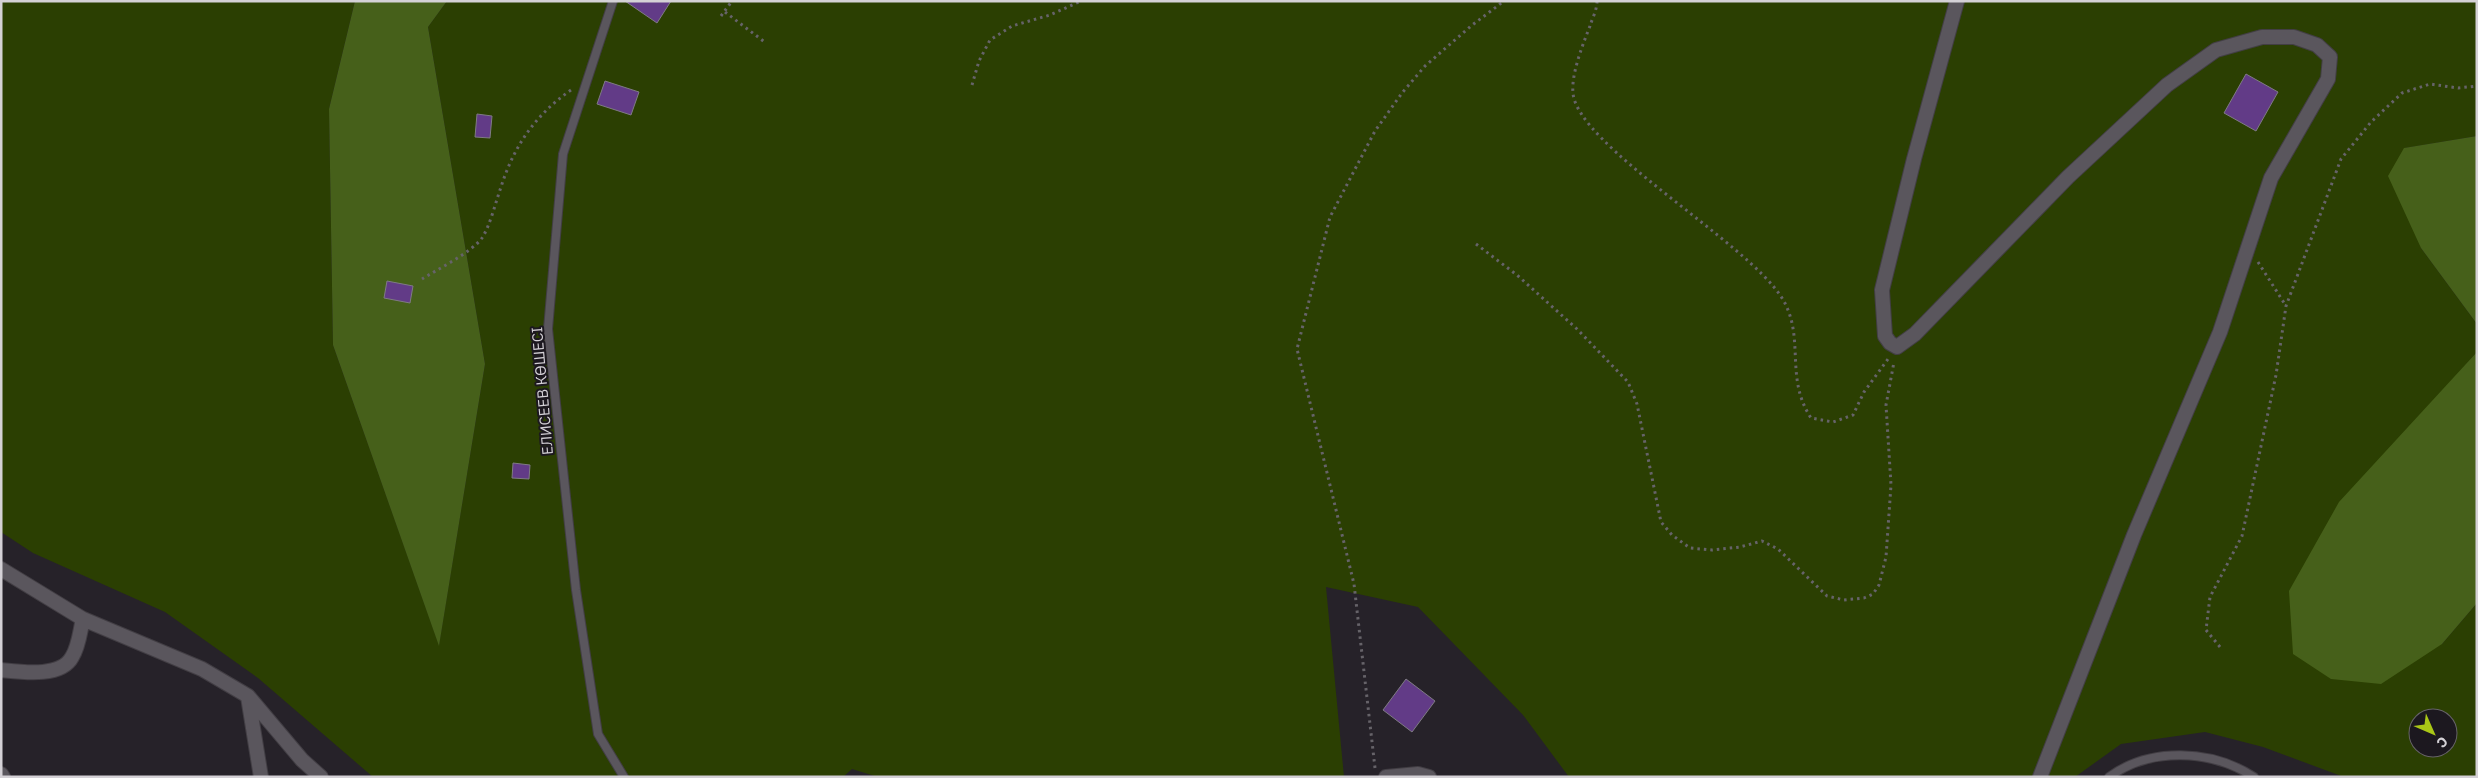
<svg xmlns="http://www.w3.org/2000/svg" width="2478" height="778" font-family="'IBM Plex Sans',sans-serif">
<rect width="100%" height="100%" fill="#262229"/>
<path fill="#2b3f02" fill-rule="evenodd" d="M1,1H355L329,109L333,345L439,645L485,364L428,27L447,1H2477V136L2405,148L2421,248L2477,324V352L2441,393L2442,644L2477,603V777H2344L2263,747L2205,732L2121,744L2075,777H1569L1523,715L1418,607L1326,587L1344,777H878L852,769L843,777H373L258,678L165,612L33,553L1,532ZM2418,718H2448V748H2418Z"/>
<path fill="#46601a" d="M355,1H447L428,27L485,364L439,646L333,345L329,109Z
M2477,136V324L2421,248L2388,176L2404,148Z
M2477,352V603L2442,644L2381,684L2331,679L2293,654L2289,591L2339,502Z"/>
<path fill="#623b87" stroke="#7f7b84" d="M625,1H671L657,23Z
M2246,74L2278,92L2256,131L2224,113Z
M605,81L639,92L631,115L597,104Z
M477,114L492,116L490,138L475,137Z
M387,281L413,286L410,303L384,298Z
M513,463L530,465L529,479L512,478Z
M1406,679L1435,701L1412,732L1383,710Z"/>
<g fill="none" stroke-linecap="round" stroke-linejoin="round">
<g stroke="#423e44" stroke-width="10">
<path id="service" d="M613,1L563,154L548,329L576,590L598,734L624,777
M2109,777C2150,747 2211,749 2254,777"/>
</g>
<g stroke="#423e44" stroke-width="16">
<path id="minor" d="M1957,1L1914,159L1882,290L1885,336L1890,343L1897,347L1915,334L2068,177L2167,85L2216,50L2262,37H2294L2317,45L2330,57L2328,79L2271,178L2220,332L2134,535L2040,777
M1,569L83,619L202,669L248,696L302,760L321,777
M1,670C21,672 61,678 72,657C79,646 80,631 83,619
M248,697L261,777
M1,774L3,777
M1386,777L1418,774L1429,777"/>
</g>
<path stroke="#666369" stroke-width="3" stroke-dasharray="2.5 4" stroke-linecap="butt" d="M1597,1C1597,10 1592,19 1590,26C1583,44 1571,74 1573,93C1577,145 1747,242 1782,298C1806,337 1784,377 1811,418L1833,422L1853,415L1864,392L1888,359
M725,12L766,43
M721,16L732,1
M972,85L979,61L990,40L1012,26L1050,15L1081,1
M1476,244L1517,275L1577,329L1628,382L1637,404L1661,522L1672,535L1690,548L1712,550L1740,547L1762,541L1778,549L1827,596L1844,600L1864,598L1873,594L1879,585L1886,557L1891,485L1886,405L1894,362
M2258,262L2286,306
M422,279C438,269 472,252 482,238C490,226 496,201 501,187C514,146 535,115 571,90
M2220,647L2206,630L2210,597L2242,536L2276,375L2286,306L2341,159L2371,122L2402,93L2430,84L2458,88L2477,86
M1375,768L1354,584L1297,349L1330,217L1375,131L1402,93L1425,66L1471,26L1504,1"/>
<use href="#service" stroke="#5a565d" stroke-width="8"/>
<use href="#minor" stroke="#5a565d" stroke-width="14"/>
</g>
<g text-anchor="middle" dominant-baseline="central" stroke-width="4" stroke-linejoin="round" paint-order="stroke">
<g font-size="15" fill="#d4d1d6" stroke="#1c181f">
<text transform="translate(542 391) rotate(-95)">ЕЛИСЕЕВ КӨШЕСІ</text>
</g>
</g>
<rect width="2478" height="778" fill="none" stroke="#d4d1d6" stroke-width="5"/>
<g transform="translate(2433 733) rotate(135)"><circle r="24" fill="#1c181f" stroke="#666268"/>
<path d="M0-4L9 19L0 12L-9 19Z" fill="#aac717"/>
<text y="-8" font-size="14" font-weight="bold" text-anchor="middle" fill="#d4d1d6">С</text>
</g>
</svg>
